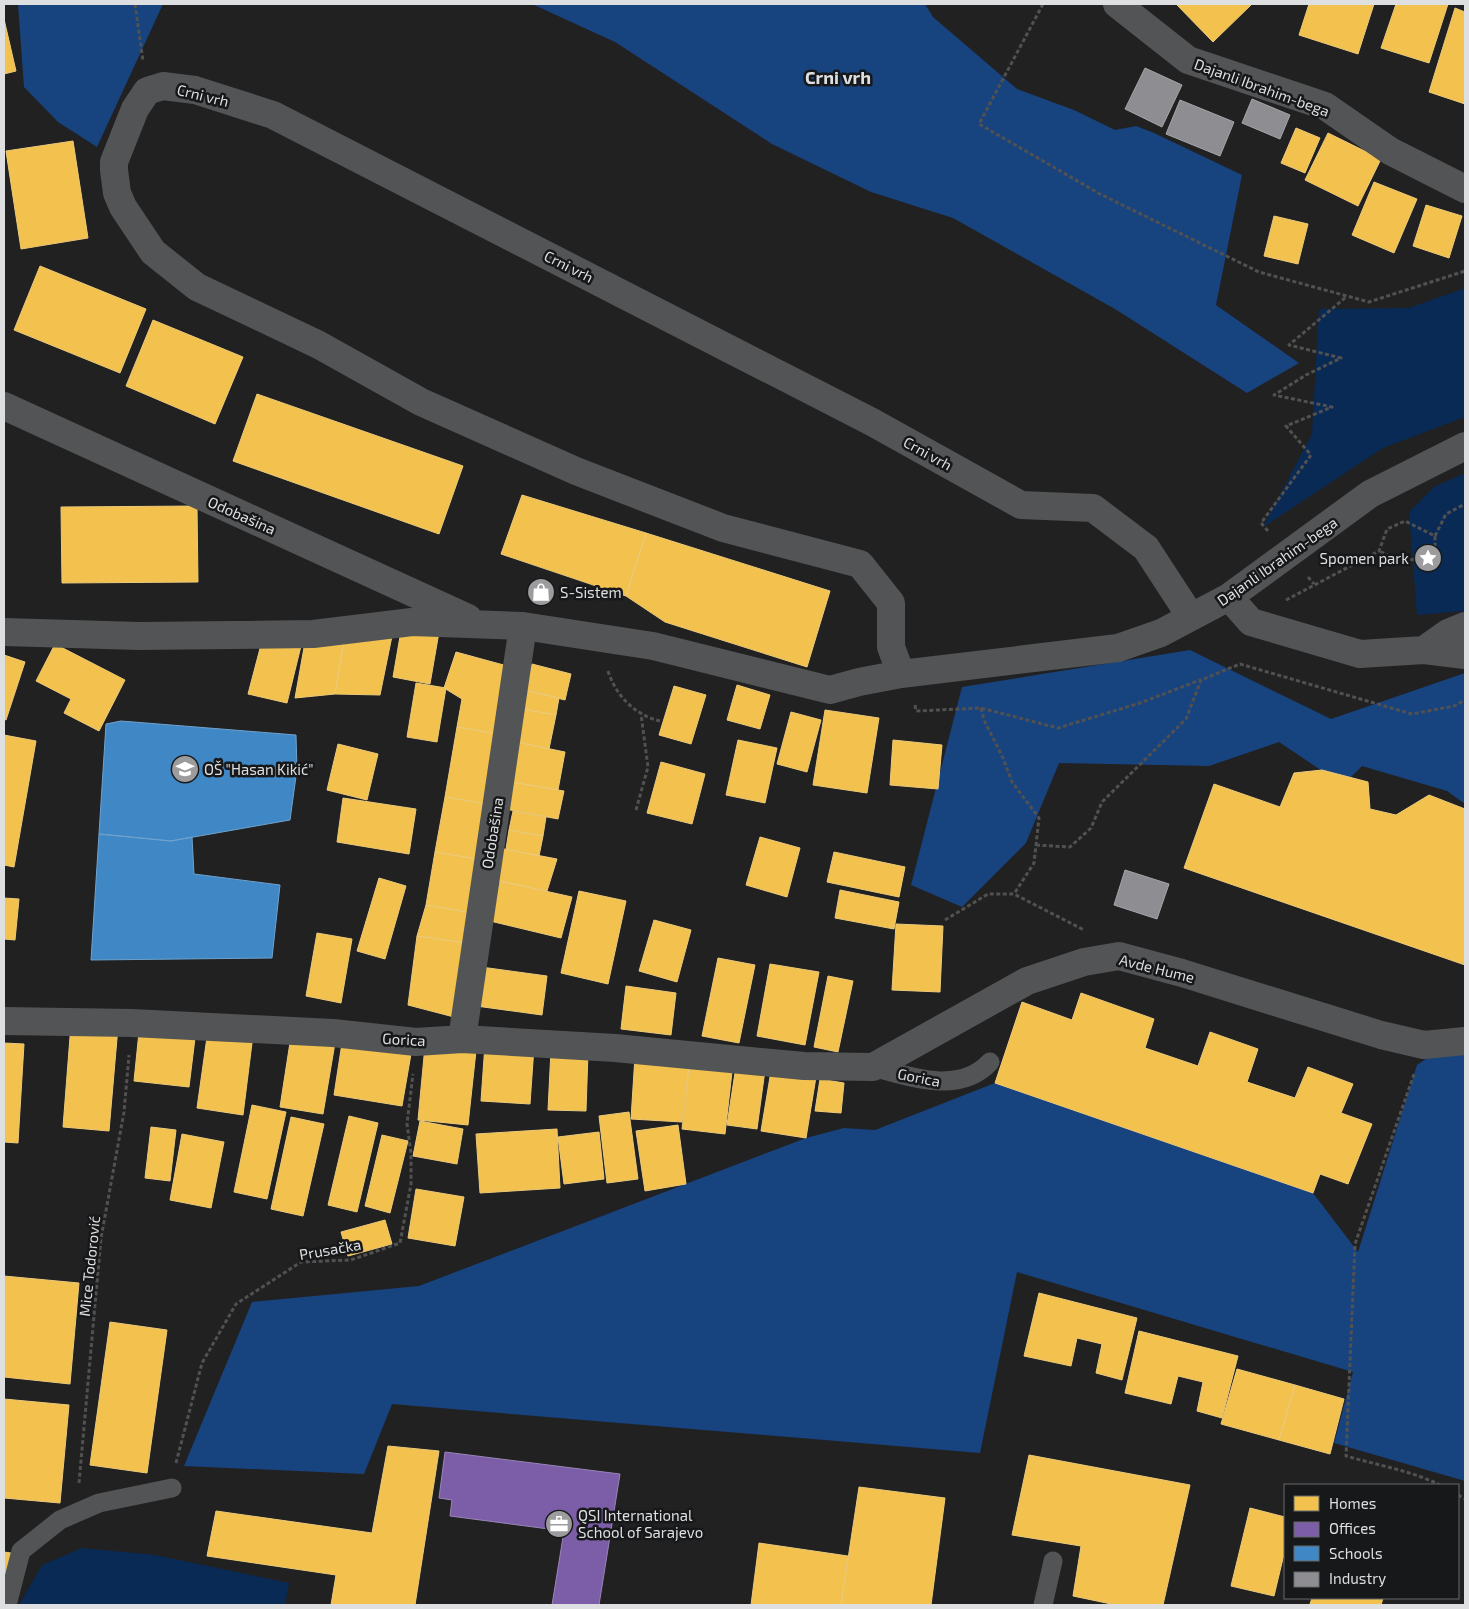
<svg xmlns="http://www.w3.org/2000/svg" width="1469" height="1609" font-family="'Exo 2',sans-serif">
<rect width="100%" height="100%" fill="#212122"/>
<path fill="#092a55" d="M1465,288V417L1383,448L1263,527L1312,434L1319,309L1409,308Z
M1465,473V611L1417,615L1409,512L1434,487Z
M82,1548L155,1555L289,1583L285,1605H19L42,1565Z"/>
<path fill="#17437f" d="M18,4H163L97,147L58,122L24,87Z
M532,4H925L933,17L1017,89L1074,110L1115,130L1136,126L1154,133L1242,175L1216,305L1299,363L1247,393L1115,309L953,218L871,192L772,144L615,42Z
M1190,650L1331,719L1465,673V804L1447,791L1362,766L1343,785L1279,742L1209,766L1059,763L1026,843L962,907L911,885L962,687Z
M1465,1033V1481L1334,1443L1353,1372L1017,1272L980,1453L392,1404L364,1474L184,1466L252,1302L419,1286L806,1138L844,1128L875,1130L995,1083L1313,1193L1358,1252L1417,1065Z"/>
<path fill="#f2c14e" stroke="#ecca7a" d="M1176,4H1252L1213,42Z
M1309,4H1374L1358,54L1299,35Z
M1396,4H1448L1429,63L1381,48Z
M1455,8L1465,12V104L1429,92Z
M4,19L16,71L4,74Z
M1296,128L1320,138L1305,173L1281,163Z
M1328,133L1381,159L1358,206L1305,180Z
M73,141L88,238L21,249L6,151Z
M1374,182L1417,199L1394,253L1352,235Z
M1426,205L1462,216L1449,258L1413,246Z
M1274,216L1308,224L1298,264L1264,256Z
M40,266L146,309L120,373L14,330Z
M153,320L243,357L215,424L126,386Z
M257,394L463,466L439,534L233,461Z
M522,495L646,533L626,596L501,554Z
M197,506L198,582L62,583L61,507Z
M646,533L830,591L807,667L665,622L626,596Z
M402,625L439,632L430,684L393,677Z
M345,636L335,694L295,698L305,642Z
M345,636H392L380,695L335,694Z
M263,637L301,646L287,703L248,694Z
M55,644L125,680L99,731L64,713L71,699L36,681Z
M456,652L511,667L499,734L457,727L462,699L444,688Z
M4,655L25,662L6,720L4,719Z
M532,664L571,674L565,700L525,690Z
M416,683L446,688L437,742L407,737Z
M737,685L770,695L760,729L727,720Z
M674,686L706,695L691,744L659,735Z
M525,690L559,698L556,715L522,709Z
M522,709L556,715L549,749L516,742Z
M825,710L879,718L867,793L813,785Z
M791,712L821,720L807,772L777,764Z
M457,727L499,734L486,804L445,797Z
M4,735L36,741L14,867L4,865Z
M738,740L777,748L765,803L726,795Z
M893,740L942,745L938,789L890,785Z
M516,742L565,752L558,790L511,782Z
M338,744L378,754L367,800L327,790Z
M661,762L705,774L692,824L647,813Z
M1322,770L1368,782L1370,809L1396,815L1429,795L1465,809V965L1184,868L1214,784L1280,807L1294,773Z
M511,782L564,791L558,819L505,809Z
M445,797L486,804L477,859L435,852Z
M343,798L416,809L409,854L337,842Z
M513,811L546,817L543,836L509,830Z
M509,830L543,836L539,856L506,849Z
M760,837L800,848L787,897L746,885Z
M499,848L557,859L547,891L493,880Z
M435,852L477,859L467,912L426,905Z
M834,852L905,867L899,897L827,882Z
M379,878L406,886L385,959L357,951Z
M500,881L572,897L561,938L490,921Z
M840,890L899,902L894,929L835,918Z
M579,891L626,901L608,984L561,973Z
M4,898L19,899L15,940L4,939Z
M426,905L467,912L466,943L417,936Z
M654,920L691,930L677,982L639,971Z
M896,924L943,926L940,992L892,990Z
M317,933L352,939L341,1003L306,996Z
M417,936L466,943L454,1017L408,1005Z
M718,958L755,965L739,1043L702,1036Z
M770,964L819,972L805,1045L757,1036Z
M481,967L547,976L542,1015L476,1006Z
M828,976L853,981L838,1052L814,1047Z
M626,986L676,993L671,1035L621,1029Z
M1081,993L1154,1019L1145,1048L1198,1066L1210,1032L1258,1049L1247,1082L1295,1098L1308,1067L1353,1084L1341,1113L1372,1124L1348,1184L1320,1174L1313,1193L995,1083L1022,1002L1072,1020Z
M71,1024L118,1027L109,1131L63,1127Z
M139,1032L195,1038L189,1087L134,1081Z
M291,1036L335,1043L323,1114L280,1107Z
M207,1037L252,1043L243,1115L197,1108Z
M4,1043L24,1044L18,1143L4,1142Z
M342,1043L411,1054L402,1106L334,1095Z
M485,1044L534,1047L530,1104L481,1101Z
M425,1046L476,1051L468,1125L418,1120Z
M551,1050L588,1052L586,1111L548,1110Z
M635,1056L690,1058L682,1122L631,1119Z
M690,1058L733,1063L725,1134L682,1129Z
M736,1066L765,1070L757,1129L727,1125Z
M771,1071L816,1077L806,1138L761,1131Z
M820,1079L844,1083L841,1113L815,1111Z
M252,1105L286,1112L267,1199L234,1192Z
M629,1112L638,1179L607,1183L599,1116Z
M349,1116L378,1123L357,1212L328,1205Z
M291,1117L324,1124L303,1216L271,1209Z
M420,1121L463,1129L457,1164L413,1156Z
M678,1125L686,1184L645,1191L636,1131Z
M151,1127L176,1130L170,1181L145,1178Z
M557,1129L560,1188L480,1193L476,1134Z
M599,1132L604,1179L564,1184L558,1137Z
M182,1134L224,1142L211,1208L170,1200Z
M382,1135L408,1141L390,1213L365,1206Z
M416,1189L464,1197L455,1246L408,1238Z
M385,1220L392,1244L348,1256L341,1232Z
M4,1276L79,1283L70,1384L4,1377Z
M1039,1293L1137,1318L1122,1380L1096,1373L1102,1344L1077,1338L1071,1366L1024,1356Z
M110,1322L167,1330L147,1473L90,1465Z
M1139,1331L1238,1356L1222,1418L1197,1411L1203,1382L1178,1376L1171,1404L1125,1393Z
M1237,1369L1295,1385L1279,1440L1221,1424Z
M1295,1385L1344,1399L1330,1454L1279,1440Z
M4,1399L69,1405L60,1503L4,1498Z
M388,1446L439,1451L415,1605H331L336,1575L207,1556L216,1511L372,1533Z
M1029,1455L1190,1485L1163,1605H1116L1073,1596L1081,1546L1012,1535Z
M859,1487L945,1498L931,1605H841Z
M1250,1508L1285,1517V1550L1274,1596L1231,1586Z
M759,1543L848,1556L841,1605H751Z
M4,1552L11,1553L4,1579Z
M1312,1598H1383L1381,1605H1316L1310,1604Z"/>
<path fill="#7b5ea7" stroke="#9985b8" d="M445,1452L620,1474L599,1605H552L564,1531L450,1516L452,1500L439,1498Z"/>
<path fill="#3f88c5" stroke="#6fa2cd" d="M121,721L296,735L297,769L290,820L171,841L99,834L106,724Z
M99,834L171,841L192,837L194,874L280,885L272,958L91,960Z"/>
<path fill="#8d8d92" stroke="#a5a6aa" d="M1145,68L1182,85L1162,127L1125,109Z
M1252,99L1290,115L1280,139L1242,123Z
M1180,100L1234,122L1220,156L1166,134Z
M1125,870L1169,884L1157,919L1114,905Z"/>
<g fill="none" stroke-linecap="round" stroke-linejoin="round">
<path stroke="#515152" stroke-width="3" stroke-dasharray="4 2.5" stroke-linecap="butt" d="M135,4L143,61
M1043,4L979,124L1100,194L1259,272L1369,302L1465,271
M1268,531L1261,523L1311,455L1286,426L1332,407L1274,395L1306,375L1341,358L1289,345L1346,297
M1435,536L1446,514L1465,504
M1308,577L1314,584
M1286,600L1379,551L1387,529L1405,521L1435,536V554L1402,562L1379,551
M608,671C616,696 635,715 660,721
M915,705L916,711L981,708L1058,728L1140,703L1200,680
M981,708L984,720L1003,758L1012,782L1039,818L1034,863L1014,894
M636,810L648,767L641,714
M1036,845L1070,847L1091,828L1102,802L1186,719L1201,680L1240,664L1412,714L1454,706L1465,700
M945,920L988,894H1014L1084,930
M1414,1074L1355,1244L1346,1456C1377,1465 1412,1471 1440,1485
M176,1463L202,1363L236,1304L301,1262L351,1260L400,1243L411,1184V1153L407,1124L413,1074
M79,1483L101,1238L124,1112L129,1055
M1458,1495L1465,1499"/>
<path stroke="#535455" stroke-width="19" d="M873,1067C910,1077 960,1095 990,1062
M7,1605L21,1551L60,1520L99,1503L172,1488
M1043,1605L1053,1561"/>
<path stroke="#535455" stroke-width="28" d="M1117,4L1188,60L1325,106L1390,151L1465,189
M4,406L468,618
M1229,597L1251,622L1360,654L1424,650L1465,655
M4,632L139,636L313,634L412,622L523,626L653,646L830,690L859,682L901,674L1118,648L1161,633L1229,597L1370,494L1465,446
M1424,650L1448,633L1465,626
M901,674L891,647V603L860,564L723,528L576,471L421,402L319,345L197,287L153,252L123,207L117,193L114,170V162L135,109L147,91L163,86L195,90L273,115L872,422L1021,505L1093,508L1146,548L1191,617
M4,1021L132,1023L333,1033L416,1042L462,1039L615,1048L804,1066L873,1067L1027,981L1084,962L1119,956L1182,973L1381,1035L1424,1045L1465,1041
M462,1039L523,626"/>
</g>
<defs>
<g id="sight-disc" transform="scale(1.4375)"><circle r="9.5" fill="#9c9c9e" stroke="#17181a"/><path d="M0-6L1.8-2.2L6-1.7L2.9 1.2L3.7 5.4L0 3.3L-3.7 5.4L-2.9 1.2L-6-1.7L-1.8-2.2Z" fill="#fff"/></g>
<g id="shop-disc" transform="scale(1.4375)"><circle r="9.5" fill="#9c9c9e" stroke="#17181a"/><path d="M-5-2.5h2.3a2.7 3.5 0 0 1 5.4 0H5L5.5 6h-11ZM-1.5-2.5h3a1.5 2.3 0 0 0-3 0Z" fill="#fff"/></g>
<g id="school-disc" transform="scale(1.4375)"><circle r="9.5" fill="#9c9c9e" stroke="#17181a"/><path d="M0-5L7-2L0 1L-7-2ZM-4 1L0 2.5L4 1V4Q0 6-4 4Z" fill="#fff"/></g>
<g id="office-disc" transform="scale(1.4375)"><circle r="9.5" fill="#9c9c9e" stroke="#17181a"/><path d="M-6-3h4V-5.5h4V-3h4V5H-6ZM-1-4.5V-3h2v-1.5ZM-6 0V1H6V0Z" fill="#fff"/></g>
</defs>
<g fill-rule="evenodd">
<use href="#sight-disc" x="1428" y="558"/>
<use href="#shop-disc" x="541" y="592"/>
<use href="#school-disc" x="185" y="769"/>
<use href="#office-disc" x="559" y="1524"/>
</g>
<g text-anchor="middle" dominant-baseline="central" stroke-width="5" stroke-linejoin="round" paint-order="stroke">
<g font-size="15" fill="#dedfe1" stroke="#17181a">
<text transform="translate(1262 87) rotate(20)">Dajanli Ibrahim-bega</text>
<text transform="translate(203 95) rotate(14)">Crni vrh</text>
<text transform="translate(569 266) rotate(27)">Crni vrh</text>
<text transform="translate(928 453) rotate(29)">Crni vrh</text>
<text transform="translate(242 515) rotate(24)">Odobašina</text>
<text transform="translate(1277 561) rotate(-35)">Dajanli Ibrahim-bega</text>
<text transform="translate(492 833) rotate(-81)">Odobašina</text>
<text transform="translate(1157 968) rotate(14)">Avde Hume</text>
<text transform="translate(404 1039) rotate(3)">Gorica</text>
<text transform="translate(919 1077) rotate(11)">Gorica</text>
<text transform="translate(330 1249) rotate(-10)">Prusačka</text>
<text transform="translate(89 1266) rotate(-84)">Mice Todorović</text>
</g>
<g font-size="15" fill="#dedfe1" stroke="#17181a" text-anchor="start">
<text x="1409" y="558" text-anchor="end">Spomen park</text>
<text x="560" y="592">S-Sistem</text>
<text x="204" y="769">OŠ "Hasan Kikić"</text>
<text x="578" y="1515">QSI International<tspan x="578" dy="17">School of Sarajevo</tspan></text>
</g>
<g font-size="18" font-weight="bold" fill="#dedfe1" stroke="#17181a">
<text x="838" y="77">Crni vrh</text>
</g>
</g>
<rect width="1469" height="1609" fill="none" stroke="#dedfe1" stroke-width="10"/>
<rect x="1284" y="1484" width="175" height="115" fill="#17181a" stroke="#67686a"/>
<rect x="1294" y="1496" width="25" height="15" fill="#f2c14e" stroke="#67686a"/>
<text x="1329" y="1509" font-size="15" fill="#dedfe1">Homes</text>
<rect x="1294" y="1522" width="25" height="15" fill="#7b5ea7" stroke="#67686a"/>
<text x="1329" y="1534" font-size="15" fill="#dedfe1">Offices</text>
<rect x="1294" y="1546" width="25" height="15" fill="#3f88c5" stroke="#67686a"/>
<text x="1329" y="1559" font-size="15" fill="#dedfe1">Schools</text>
<rect x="1294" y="1572" width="25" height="15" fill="#8d8d92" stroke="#67686a"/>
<text x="1329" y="1584" font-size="15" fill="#dedfe1">Industry</text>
</svg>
